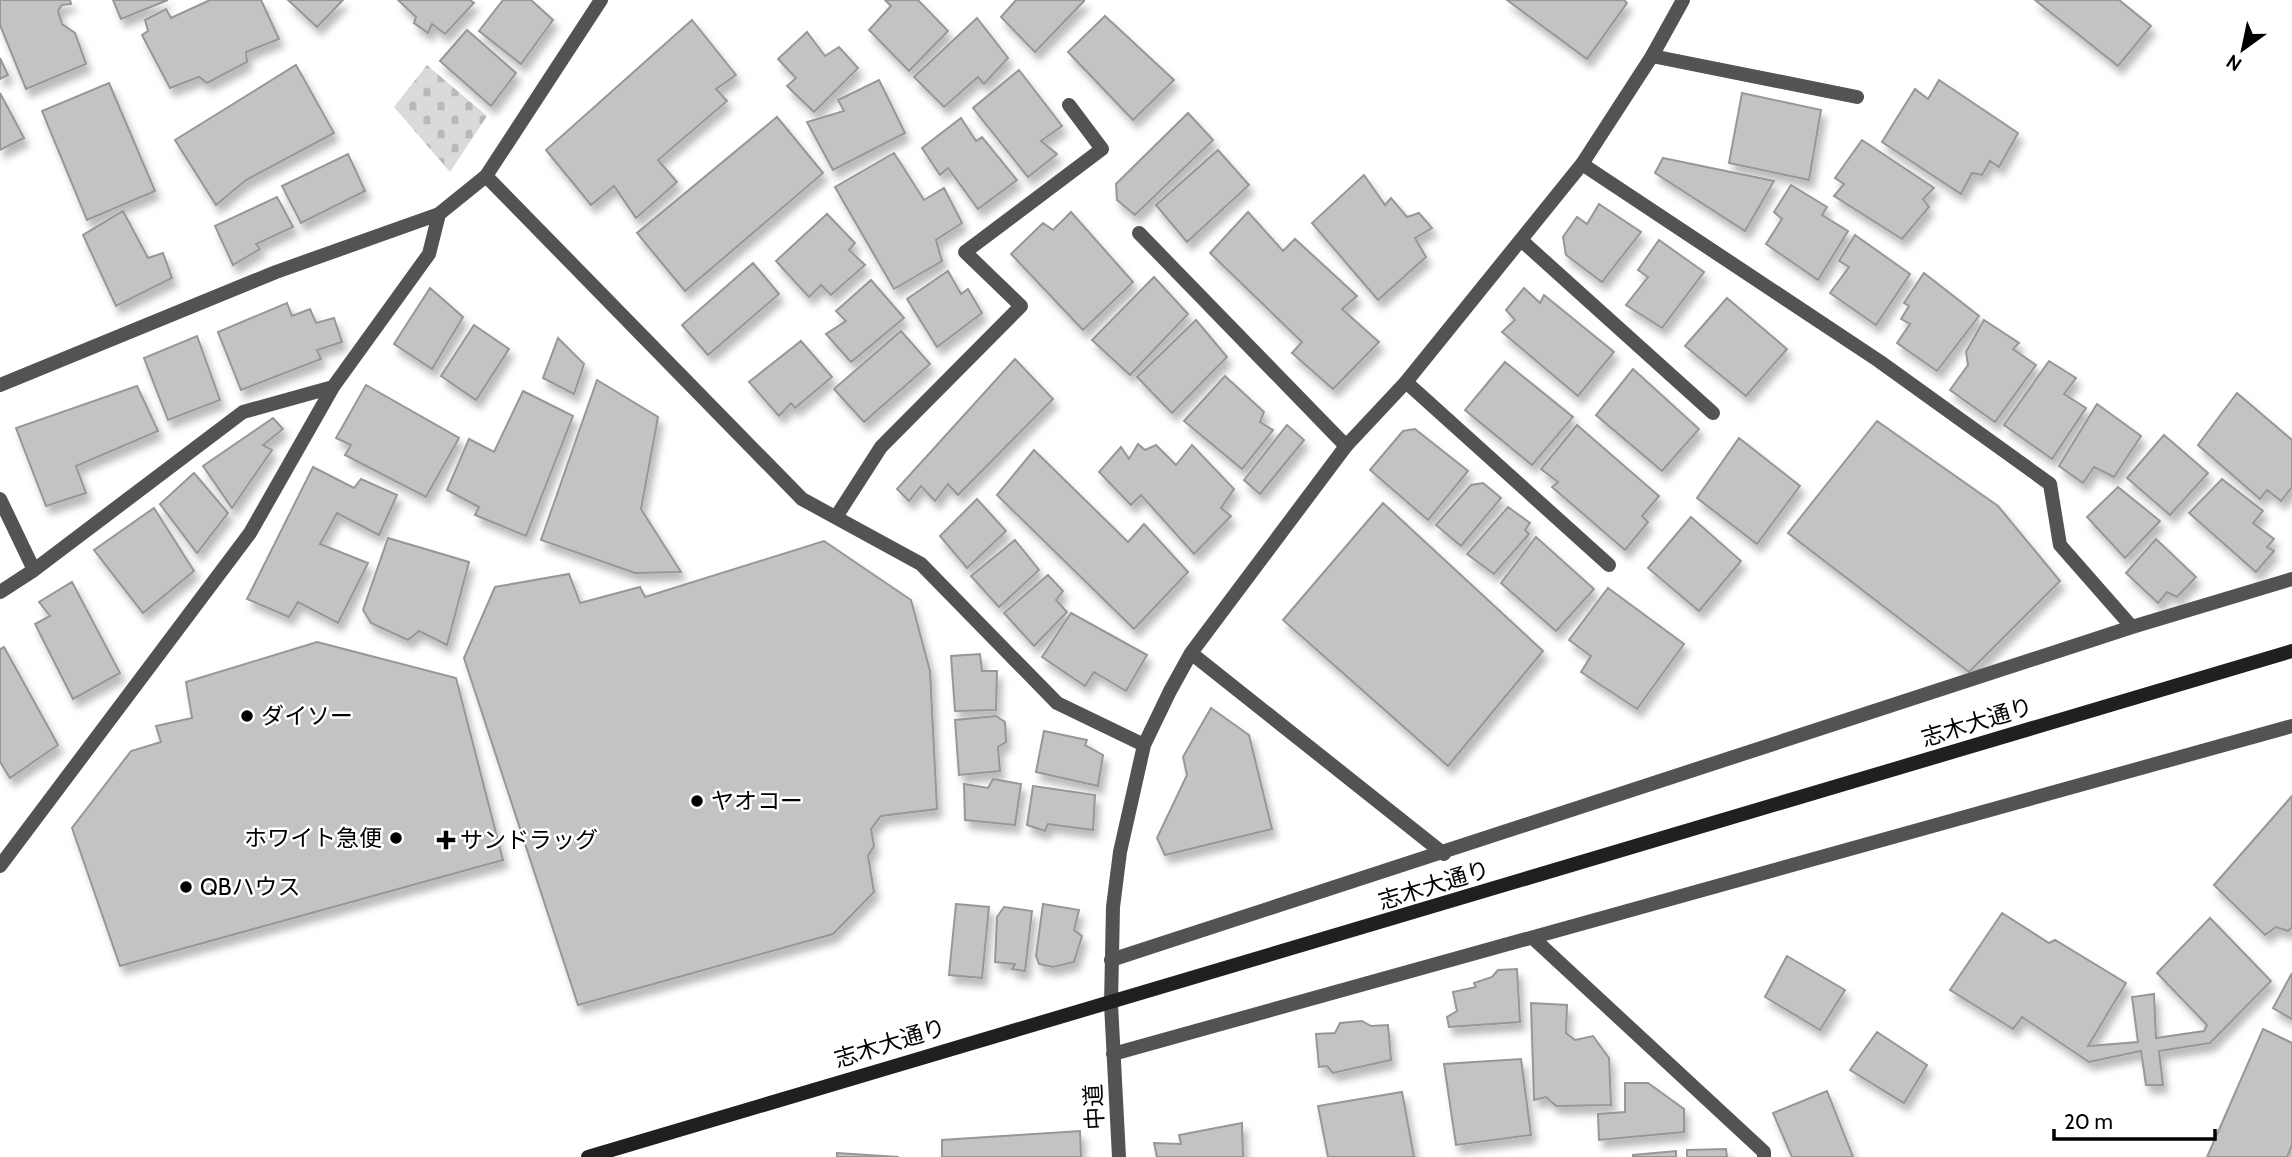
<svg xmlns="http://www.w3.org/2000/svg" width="2292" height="1157" font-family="Cabin,'Noto Sans JP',sans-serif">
<defs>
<pattern id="cemetery-stones" width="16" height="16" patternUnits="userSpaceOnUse" patternTransform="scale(1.75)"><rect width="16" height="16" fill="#dadada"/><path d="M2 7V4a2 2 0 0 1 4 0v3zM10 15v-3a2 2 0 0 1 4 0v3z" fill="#b9b9b9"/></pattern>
<filter id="shadow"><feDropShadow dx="4.5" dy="8" stdDeviation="3.5" flood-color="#0004"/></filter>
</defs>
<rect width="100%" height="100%" fill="#fff"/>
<path fill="url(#cemetery-stones)" d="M427,65L487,116L450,172L394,107Z"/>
<path fill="#c3c3c3" stroke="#979797" stroke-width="2" filter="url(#shadow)" d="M0,0H70L71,4L62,5L58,11L62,24L75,33L86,64L26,89L0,25Z
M113,0H168L121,19Z
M210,0H261L279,39L246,52L247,62L207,83L199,77L170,88L142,35L148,31L145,20L166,9L171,18Z
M288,0H343L317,27Z
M398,0H470L474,3L445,34L432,24L428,33L414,23L416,17Z
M503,0H531L553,20L521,64L479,31Z
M885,0H918L948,31L909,71L869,30L891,6Z
M1016,0H1084V1L1035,52L1001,17Z
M1507,0H1624L1627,3L1587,59Z
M2035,0H2119L2151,26L2118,66Z
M1105,16L1174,80L1133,120L1068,52Z
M977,18L1008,58L984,84L978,77L944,107L914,77Z
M692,20L736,75L716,89L727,101L658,160L677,182L636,218L614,186L591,205L546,150Z
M467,30L516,73L491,106L440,61Z
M807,32L825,56L839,47L858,68L814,112L787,86L796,78L778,59Z
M0,58L8,75L0,79Z
M296,65L334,133L246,180L216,205L175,140Z
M1019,70L1062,126L1041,141L1057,154L1028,177L973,108Z
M879,80L905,133L833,170L807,122L844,111L838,100Z
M1939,80L2018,133L1999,167L1990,161L1982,175L1972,173L1961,194L1882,142L1915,89L1928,99Z
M109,83L155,191L87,220L42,111Z
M0,93L24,138L0,150Z
M1742,93L1821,110L1809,180L1729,163Z
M1188,113L1213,140L1135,215L1117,200L1116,184Z
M777,117L823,173L685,291L637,233Z
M961,118L976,141L982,137L1017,180L978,209L948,168L940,175L922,148Z
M1862,140L1934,188L1923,199L1929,207L1902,239L1834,196L1844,184L1835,178Z
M1218,150L1249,185L1187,242L1156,205Z
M894,153L924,200L944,188L962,223L936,240L942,261L894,289L835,187Z
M348,154L365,191L301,223L282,186Z
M1663,158L1774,181L1745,231L1655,173Z
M1364,175L1385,205L1391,198L1407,217L1419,213L1432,228L1415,238L1426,257L1378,300L1312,223Z
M1791,185L1827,207L1822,215L1848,231L1818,280L1766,244L1782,219L1774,212Z
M277,197L293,227L256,244L260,249L233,265L215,226Z
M1599,204L1641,232L1602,282L1566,255L1563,237L1577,217L1587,224Z
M123,211L148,258L163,253L172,278L116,306L83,235Z
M1071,212L1133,282L1083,330L1011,254L1043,223L1053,230Z
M1248,212L1283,251L1295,239L1357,296L1342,309L1379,342L1333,389L1292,353L1302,342L1210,253Z
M827,214L855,243L849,250L865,265L831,295L821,285L809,297L776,261Z
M1855,235L1910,274L1876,325L1830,293L1849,267L1839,261Z
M1659,240L1704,272L1662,328L1626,305L1648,277L1638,270Z
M753,263L779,294L708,355L682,325Z
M948,271L961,294L968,289L982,313L937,347L907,299Z
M1924,273L1979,316L1937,371L1897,343L1910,324L1901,319L1909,306L1904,303Z
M1154,277L1188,314L1130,375L1092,340Z
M871,280L904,318L851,362L826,334L846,321L836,311Z
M430,288L463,317L432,369L394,344Z
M1524,288L1540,303L1544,295L1614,352L1578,396L1502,332L1515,320L1506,310Z
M1727,298L1787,349L1746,396L1685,346Z
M287,303L292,316L310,309L316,323L334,318L342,342L317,350L321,359L241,390L218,332Z
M1196,320L1227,357L1172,413L1137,377Z
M1984,320L2019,343L2013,349L2036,365L1995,422L1950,390L1968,365L1966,352Z
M474,325L509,349L476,400L441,376Z
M901,331L930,364L864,422L834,389Z
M197,336L220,400L168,420L144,358Z
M558,338L584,364L574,394L543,378Z
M801,341L832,377L795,408L791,403L779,416L749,382Z
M1015,359L1053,399L958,495L948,484L935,501L921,486L909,501L897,489Z
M2049,361L2076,378L2064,394L2086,408L2052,459L2004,425Z
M1505,362L1573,417L1532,465L1465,410Z
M1633,369L1699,429L1662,471L1596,415Z
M1225,376L1264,412L1260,422L1273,430L1242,469L1184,421Z
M597,380L658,417L641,509L681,572L635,573L541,540Z
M366,385L459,438L426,497L345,455L351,445L336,438Z
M137,386L158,431L76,466L86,493L46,506L16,428Z
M523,391L573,416L526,536L475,515L479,507L447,490L469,439L494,452Z
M2237,393L2292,440V487L2281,501L2267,490L2260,499L2198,445Z
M2097,404L2141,436L2114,477L2094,467L2083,483L2059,466Z
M273,418L283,429L263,445L272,450L232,508L203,466Z
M1877,421L1998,506L2060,581L1969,672L1788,533Z
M1287,425L1304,440L1260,494L1244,480Z
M1577,425L1659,496L1642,516L1648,522L1625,550L1552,487L1558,482L1541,469Z
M1415,429L1468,471L1428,520L1370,470L1403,431Z
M2164,435L2208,473L2170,515L2127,478Z
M1739,438L1800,486L1757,544L1697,498Z
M1138,444L1145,450L1156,445L1176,465L1192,445L1234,489L1221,508L1231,516L1194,554L1141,495L1131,505L1099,472L1121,447L1129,459Z
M1034,450L1128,542L1144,524L1188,572L1134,629L997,495Z
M313,467L354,488L361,479L397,495L379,535L337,513L320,544L368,563L338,623L298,602L289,617L247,599Z
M194,473L228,513L197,553L160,504Z
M2222,479L2263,511L2253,523L2274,539L2267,547L2274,551L2256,572L2189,513Z
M1483,483L1501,498L1461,546L1436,525L1471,485Z
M2118,487L2160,521L2125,558L2087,517Z
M977,499L1006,531L967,568L940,536Z
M1383,503L1543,651L1448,766L1283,620Z
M1508,507L1530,523L1525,530L1529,534L1494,574L1467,554Z
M154,508L194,571L143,613L94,550Z
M1691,517L1741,561L1699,611L1648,568Z
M1536,537L1594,589L1556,631L1501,583Z
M388,538L469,562L447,645L419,631L408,640L371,623L363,610Z
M2156,539L2196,577L2177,597L2167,592L2158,603L2126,573Z
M1015,540L1039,570L999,607L971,576Z
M824,541L911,600L930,671L937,809L881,816L871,829L874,846L868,856L874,892L833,934L578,1005L464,658L495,587L569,574L580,603L640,587L645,597Z
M1048,575L1063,591L1056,600L1067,612L1034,646L1004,613Z
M72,582L120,673L73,699L35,624L50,616L39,602Z
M1608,588L1684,644L1637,709L1581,672L1591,656L1569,640Z
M1071,613L1147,655L1126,691L1094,672L1085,686L1042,657Z
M317,642L456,678L503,860L120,966L72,828L131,751L161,742L156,726L192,718L186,682Z
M4,647L58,745L10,778L0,762V649Z
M980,654L982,671H997L996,710L955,711L951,656Z
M1211,708L1249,735L1272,829L1165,855L1157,838L1187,775L1183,757Z
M996,716L1005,722L1006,742L998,747L1000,771L959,775L955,720Z
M1044,731L1087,740L1085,745L1103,755L1098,786L1036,772Z
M993,779L1021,784L1015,825L965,820L964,784L988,788Z
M1033,786L1095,795L1093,830L1048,824L1045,831L1027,825Z
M2292,796V927L2288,931L2276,927L2265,935L2214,885Z
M956,904L989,907L982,978L949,975Z
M1043,904L1079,910L1074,930L1082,936L1074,962L1053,967L1039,964L1036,956Z
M1004,907L1032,911L1025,971L1012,969L1015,964L995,962L997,917Z
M2002,913L2049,943L2055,940L2126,983L2088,1046L2138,1042L2132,997L2154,994L2156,1038L2204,1031L2207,1025L2157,973L2210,918L2271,981L2210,1043L2159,1051L2163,1085H2146L2141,1051L2089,1062L2022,1017L2013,1029L1950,990Z
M1787,956L1845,990L1820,1030L1765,997Z
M1517,969L1520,1022L1449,1027L1447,1017L1457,1011L1453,992L1476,987L1474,983L1492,977L1498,970Z
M2292,973V1019L2273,1008Z
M1531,1003L1567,1005L1566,1033L1575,1040L1593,1036L1609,1058L1611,1105L1556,1106L1546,1097L1534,1100Z
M1362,1021L1371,1026L1388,1025L1391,1060L1333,1073L1327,1066L1319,1067L1316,1034L1335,1033L1340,1023Z
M2263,1029L2292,1043V1145L2287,1157H2207Z
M1877,1032L1927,1065L1904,1103L1850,1070Z
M1521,1059L1531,1135L1456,1145L1444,1064Z
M1625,1083H1648L1684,1109V1132L1599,1140L1598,1114L1625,1112Z
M1827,1091L1853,1157H1792L1773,1113Z
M1402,1092L1414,1157H1328L1318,1106Z
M1242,1123L1243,1157H1157L1154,1143L1181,1144L1179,1135Z
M1080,1131L1081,1157H942V1140Z
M1726,1149L1727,1157H1687V1150Z
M1676,1151V1157H1633V1155Z
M837,1153L899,1157H837Z"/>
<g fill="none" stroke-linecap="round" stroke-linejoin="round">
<path stroke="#535353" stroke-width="14" d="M1652,56L1857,97
M1582,164L1879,361L2050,484L2060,545L2132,627
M1139,233L1346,446
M1521,240L1713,413
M1406,382L1609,565
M836,517L881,447L1021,306L965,252L1102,149L1069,105
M1533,938L1764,1152V1157
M1111,960L2132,627L2292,579"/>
<path stroke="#535353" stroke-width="14" d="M486,176L802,499L921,564L1057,703L1144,745
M0,385L276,272L439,214
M0,499L34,570
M0,592L34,570L243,412L333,387
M1191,653L1444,854
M0,866L250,533L333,387L429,254L439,214L486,176L601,0
M1113,1054L2292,726
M1119,1157L1111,1004L1113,907L1120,852L1144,745L1170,691L1191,653L1346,446L1406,382L1582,164L1652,56L1683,0"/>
<path stroke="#202020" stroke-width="14" d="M588,1157C1156,988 1725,822 2292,651"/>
</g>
<g fill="#000" stroke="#fff" stroke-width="2.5">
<circle cx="247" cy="716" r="7"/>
<circle cx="697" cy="801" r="7"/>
<circle cx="396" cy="838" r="7"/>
<path d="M442.5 829.5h7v7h7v7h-7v7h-7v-7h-7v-7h7z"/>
<circle cx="186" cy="887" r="7"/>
</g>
<g text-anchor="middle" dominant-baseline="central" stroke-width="5" stroke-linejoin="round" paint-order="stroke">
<g font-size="23" fill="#000" stroke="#fff" text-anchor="start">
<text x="261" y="716">ダイソー</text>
<text x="711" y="801">ヤオコー</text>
<text x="382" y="838" text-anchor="end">ホワイト急便</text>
<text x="460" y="840">サンドラッグ</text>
<text x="200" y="887">QBハウス</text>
</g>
<g font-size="23" fill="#000" stroke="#fff">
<text transform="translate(1977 722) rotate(-17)">志木大通り</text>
<text transform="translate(1434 885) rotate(-17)">志木大通り</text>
<text transform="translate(890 1043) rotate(-17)">志木大通り</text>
<text transform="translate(1094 1107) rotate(-93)">中道</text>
</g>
</g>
<g transform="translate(2243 49) rotate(213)" stroke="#ffffff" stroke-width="5" paint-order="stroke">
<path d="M0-5L12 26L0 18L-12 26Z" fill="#000000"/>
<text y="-10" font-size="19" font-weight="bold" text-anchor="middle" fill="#000000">N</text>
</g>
<path d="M2054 1129v10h161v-10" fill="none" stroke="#000000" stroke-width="3.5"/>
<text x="2064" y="1129" font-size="21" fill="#000000" stroke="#ffffff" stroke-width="5" paint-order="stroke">20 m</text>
</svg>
